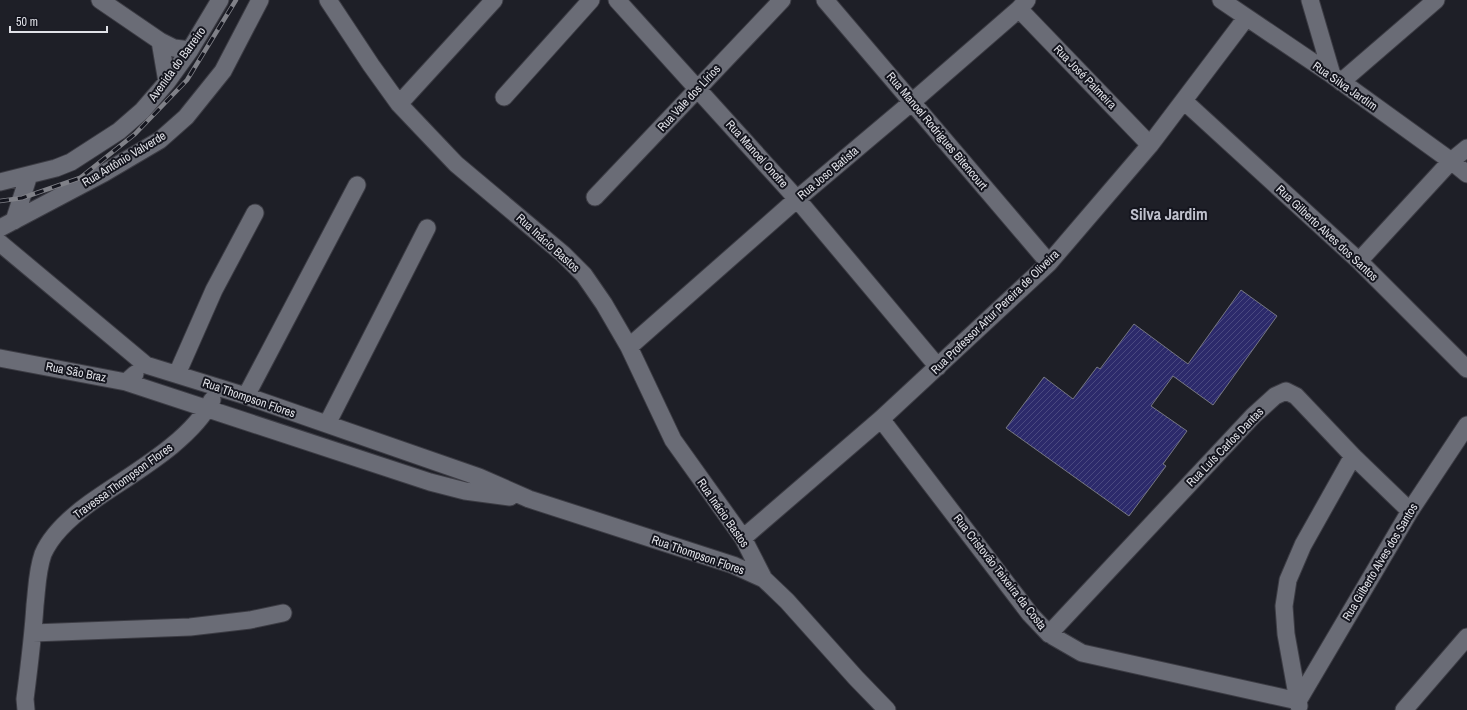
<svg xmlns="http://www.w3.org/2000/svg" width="1467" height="710" font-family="'Archivo Narrow',sans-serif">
<defs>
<pattern id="building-hatch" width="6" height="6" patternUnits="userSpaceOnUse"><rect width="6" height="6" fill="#2c2a6b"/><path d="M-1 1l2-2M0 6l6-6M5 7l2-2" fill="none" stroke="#4a4980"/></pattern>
</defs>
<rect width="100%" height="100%" fill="#1e1f27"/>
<path fill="url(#building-hatch)" stroke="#767782" d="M1241,290L1277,316L1213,405L1173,376L1151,406L1187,431L1163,464L1166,466L1129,516L1006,428L1044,377L1073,399L1097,367L1100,369L1134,324L1188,364Z"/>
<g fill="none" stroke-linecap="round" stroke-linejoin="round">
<g stroke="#3c3c44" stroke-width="19">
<path id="minor" d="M100,0L160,41L174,48L190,50
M328,0L371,65L399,104L456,164L563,254L584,275L604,304L629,347L673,440L743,538L764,579
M617,0L797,199L938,367
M825,0L1049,263
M1221,0L1332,75L1451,161L1467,174
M1310,0L1332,75
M1019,9L1150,145
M160,41L167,82
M1341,82L1436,0
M504,97L591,0
M1184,101L1359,261L1467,369
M399,104L494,0
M0,182L56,168L71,162L119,131L142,111L167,82L190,50L220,0
M595,197L782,0
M14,221L29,175
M0,228L104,173L160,140L186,117L223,71L260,0
M0,243L146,365L246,396L479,477L529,499L733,565L764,579L787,601L856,678L887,710
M1359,261L1451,161L1467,148
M629,347L797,199L912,102L1019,9L1027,0
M0,358L126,382L135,374
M177,374L214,290L255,213
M126,382L430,482L465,491L510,497
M246,396L357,185
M881,419L1030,614L1049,634L1082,653L1298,701
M327,424L427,228
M743,538L881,419L1049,263L1150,145L1246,18
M33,633L190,627L250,620L283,613
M1049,634L1253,416L1275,396L1286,391L1296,396L1353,456L1410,511
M1298,701L1410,511L1467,425
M1299,706L1286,634L1284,606L1288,580L1303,545L1353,456
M26,710L25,699C29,668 33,637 35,605C37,588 37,571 43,554C52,533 72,516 90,503C129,475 190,443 212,400
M1404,710L1467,637"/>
</g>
<use href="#minor" stroke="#6a6c76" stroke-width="17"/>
<g stroke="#808188" stroke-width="4.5">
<path id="rail" d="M0,201L22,198L80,178L135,134L187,80L236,0"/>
</g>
<use href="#rail" stroke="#14151e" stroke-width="3" stroke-dasharray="9" stroke-linecap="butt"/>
</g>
<g text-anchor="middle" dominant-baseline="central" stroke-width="4" stroke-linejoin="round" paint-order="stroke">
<g font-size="12" fill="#e1e2e8" stroke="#14151e">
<text transform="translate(177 64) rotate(-54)">Avenida do Barreiro</text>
<text transform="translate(1085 77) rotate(46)">Rua José Palmeira</text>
<text transform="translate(1345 86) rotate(35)">Rua Silva Jardim</text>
<text transform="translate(689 98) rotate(-47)">Rua Vale dos Lírios</text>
<text transform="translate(937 131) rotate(50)">Rua Manoel Rodrigues Bitencourt</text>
<text transform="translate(757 154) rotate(48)">Rua Manoel Onofre</text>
<text transform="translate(124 159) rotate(-31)">Rua Antônio Valverde</text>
<text transform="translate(828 173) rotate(-40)">Rua Joso Batista</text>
<text transform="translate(1327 233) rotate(43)">Rua Gilberto Alves dos Santos</text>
<text transform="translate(548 243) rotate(42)">Rua Inácio Bastos</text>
<text transform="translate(995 312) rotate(-44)">Rua Professor Artur Pereira de Oliveira</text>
<text transform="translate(76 372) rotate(11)">Rua São Braz</text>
<text transform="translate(249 398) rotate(19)">Rua Thompson Flores</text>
<text transform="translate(1225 447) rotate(-46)">Rua Luís Carlos Dantas</text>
<text transform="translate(123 481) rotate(-36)">Travessa Thompson Flores</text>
<text transform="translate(723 513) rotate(55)">Rua Inácio Bastos</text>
<text transform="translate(698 555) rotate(19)">Rua Thompson Flores</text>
<text transform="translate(1380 562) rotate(-59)">Rua Gilberto Alves dos Santos</text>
<text transform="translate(1000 572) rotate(52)">Rua Cristovão Teixeira da Costa</text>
</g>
<g font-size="16" font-weight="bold" fill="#bfc1cd" stroke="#14151e">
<text x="1169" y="214">Silva Jardim</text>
</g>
</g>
<path d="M10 26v6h97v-6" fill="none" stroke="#e1e2e8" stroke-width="2"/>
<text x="16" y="26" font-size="12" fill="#e1e2e8" stroke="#14151e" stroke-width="3" paint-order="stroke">50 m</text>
</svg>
